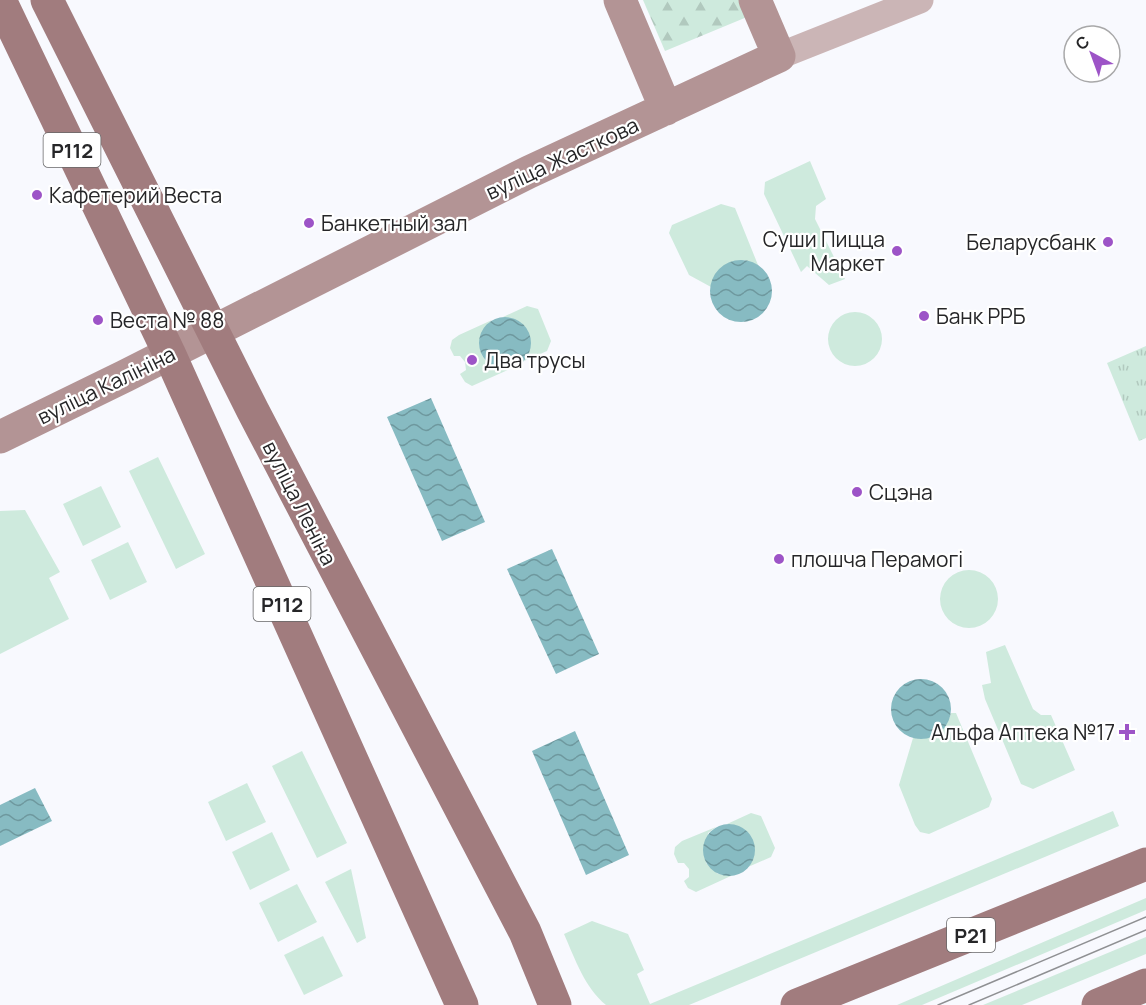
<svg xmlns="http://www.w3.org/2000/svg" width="1146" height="1005" font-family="Manrope,sans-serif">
<defs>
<pattern id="forest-firs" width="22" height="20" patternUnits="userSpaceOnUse" patternTransform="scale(1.5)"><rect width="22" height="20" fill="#ceeadd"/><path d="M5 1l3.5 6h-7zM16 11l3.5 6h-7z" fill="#b1c9be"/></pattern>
<pattern id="park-tufts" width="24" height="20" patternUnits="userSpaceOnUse" patternTransform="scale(1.5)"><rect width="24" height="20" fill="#ceeadd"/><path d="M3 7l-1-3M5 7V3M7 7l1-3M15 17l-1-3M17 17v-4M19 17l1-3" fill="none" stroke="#b1c9be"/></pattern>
<pattern id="water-waves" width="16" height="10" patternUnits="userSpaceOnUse" patternTransform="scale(1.5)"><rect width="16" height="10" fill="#87bbc2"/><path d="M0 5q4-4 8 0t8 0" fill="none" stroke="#6e989e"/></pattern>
</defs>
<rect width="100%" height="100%" fill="#f8f9fe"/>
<path fill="#ceeadd" d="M810,161L826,199L816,206L815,219L845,279L829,285L807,266L801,272L764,194L765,182Z
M721,204L735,208L758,265L744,260L713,279L711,287L689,275L669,233L672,225Z
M527,306L538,309L551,341L547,351L524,361L529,354L512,318L503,317Z
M828 339a27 27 0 1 1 54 0a27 27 0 1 1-54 0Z
M492,320C470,340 478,369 510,369L472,386L465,382L460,374L466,370L465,362L460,356H454L450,348L452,340L459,335Z
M158,457L205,554L176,569L129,471Z
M101,486L121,527L83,546L63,504Z
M25,510L60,572L49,578L69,619L0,654V511Z
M128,542L147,582L110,600L91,560Z
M940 599a29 29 0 1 1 58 0a29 29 0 1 1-58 0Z
M1005,645L1033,709L1041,715H1051L1075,770L1033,789L1021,784L985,699L982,685L991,683L986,652Z
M951,713H956L992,799L989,807L929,834L920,832L915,825L899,785L913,738C933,740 945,733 951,713Z
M302,751L347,843L317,858L272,766Z
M247,783L266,822L226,841L208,802Z
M1113,811L1119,826L689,1005H606C585,988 575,959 564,934L592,921L628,934L644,970L637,974L650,1004Z
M751,813L761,816L775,848L771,857L748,867L753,860L751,836C743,828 738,825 727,824Z
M716,827L708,833L706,863L718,874L733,875L696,892L688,888L684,881L689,877V869L684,863H678L674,854L675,847L682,841Z
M272,832L290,870L250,890L232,852Z
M351,869L366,938L357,943L325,882Z
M297,884L317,922L278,942L259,903Z
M1146,898V910L922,1005H897Z
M323,936L343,976L304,995L284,955Z
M1146,937V954L1022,1005H983Z"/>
<path fill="url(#forest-firs)" d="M643,0H739L747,17L665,51Z"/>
<path fill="url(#park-tufts)" d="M1146,346V438L1139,441L1107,363Z"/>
<path fill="url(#water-waves)" d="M710 291a31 31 0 1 1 62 0a31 31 0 1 1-62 0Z
M479 343a26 26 0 1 1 52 0a26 26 0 1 1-52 0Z
M431,398L485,522L442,541L387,417Z
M552,549L599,654L556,674L507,569Z
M891 709a30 30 0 1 1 60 0a30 30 0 1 1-60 0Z
M575,731L629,855L586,875L532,751Z
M35,788L52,821L0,846V805Z
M703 850a26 26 0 1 1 52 0a26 26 0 1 1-52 0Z"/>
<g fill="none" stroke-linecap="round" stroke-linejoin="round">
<path stroke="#cbb5b6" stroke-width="27" d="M779,56L920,0"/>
<path stroke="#b39495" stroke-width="33" d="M620,0L666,109
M0,437L125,376L529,172L779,56L755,0"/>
<path stroke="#a17c7e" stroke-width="33" d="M0,0L169,353L462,1005
M47,0L253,411L525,932L555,1005
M797,1005L1146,864
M1098,1005L1146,985"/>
<path stroke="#8f9093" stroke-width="1.5" d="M938,1005L1146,917
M969,1005L1146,930"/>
</g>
<g fill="#9d54c7" stroke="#fff" stroke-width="2">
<circle cx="37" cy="195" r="6"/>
<circle cx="309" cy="223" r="6"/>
<circle cx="1108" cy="242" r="6"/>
<circle cx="897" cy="251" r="6"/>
<circle cx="924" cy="316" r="6"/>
<circle cx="98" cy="320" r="6"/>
<circle cx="472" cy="360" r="6"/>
<circle cx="857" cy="492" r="6"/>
<circle cx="779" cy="559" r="6"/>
<path d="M1124 723h6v6h6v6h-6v6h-6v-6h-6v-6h6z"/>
</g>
<g text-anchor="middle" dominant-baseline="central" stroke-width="4.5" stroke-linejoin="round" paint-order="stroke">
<g fill="#fff" stroke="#676768" stroke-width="1.5">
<rect x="43.5" y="133" width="57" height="34" rx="4.5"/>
<rect x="253.5" y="587" width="57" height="34" rx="4.5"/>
<rect x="947" y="918" width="48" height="34" rx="4.5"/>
</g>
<g font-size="20" font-weight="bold" fill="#262628">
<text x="72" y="150">Р112</text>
<text x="282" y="604">Р112</text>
<text x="971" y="935">Р21</text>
</g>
<g font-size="21" fill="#262628" stroke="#fff">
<text transform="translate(562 158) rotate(-25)">вуліца Жасткова</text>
<text transform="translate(106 385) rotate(-26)">вуліца Калініна</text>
<text transform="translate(300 503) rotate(63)">вуліца Леніна</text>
</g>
<g font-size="21" fill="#262628" stroke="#fff" text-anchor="start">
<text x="49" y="195">Кафетерий Веста</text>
<text x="321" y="223">Банкетный зал</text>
<text x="885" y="239" text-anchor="end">Суши Пицца<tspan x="885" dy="24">Маркет</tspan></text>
<text x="1096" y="242" text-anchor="end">Беларусбанк</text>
<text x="936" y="316">Банк РРБ</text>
<text x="110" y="320">Веста № 88</text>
<text x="484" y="360">Два трусы</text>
<text x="869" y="492">Сцэна</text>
<text x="791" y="559">плошча Перамогі</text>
<text x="1115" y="732" text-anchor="end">Альфа Аптека №17</text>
</g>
</g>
<g transform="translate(1092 54) rotate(319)"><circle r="28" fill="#ffffff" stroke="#a8a8a9" stroke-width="1.5"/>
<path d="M0-4.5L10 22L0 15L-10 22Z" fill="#9d54c7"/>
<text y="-9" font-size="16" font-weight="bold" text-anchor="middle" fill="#262628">С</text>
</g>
</svg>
